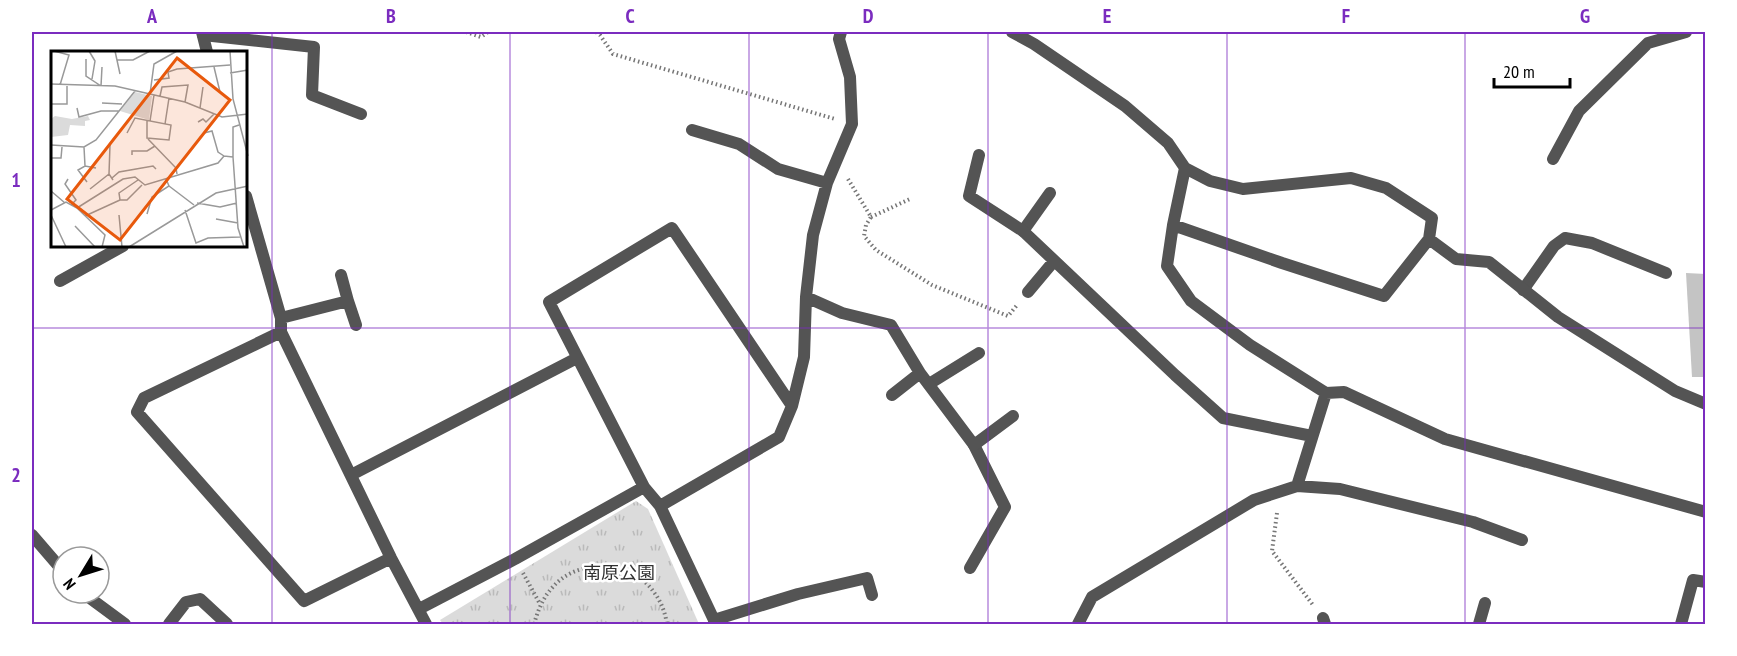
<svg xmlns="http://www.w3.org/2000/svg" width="1737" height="656" font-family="'PT Sans Narrow','Noto Sans JP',sans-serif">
<defs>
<pattern id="park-tufts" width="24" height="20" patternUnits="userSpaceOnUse" patternTransform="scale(1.5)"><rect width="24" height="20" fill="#dbdbdb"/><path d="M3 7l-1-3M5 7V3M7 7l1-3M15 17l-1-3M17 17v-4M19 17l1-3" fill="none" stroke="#bababa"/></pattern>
</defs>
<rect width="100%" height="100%" fill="#fff"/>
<path fill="url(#park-tufts)" d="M636,501L648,509L699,624H443L440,620Z"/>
<path fill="#c4c4c4" d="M1686,273L1706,274V377H1692Z"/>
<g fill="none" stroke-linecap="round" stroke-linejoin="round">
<path stroke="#767676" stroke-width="4" stroke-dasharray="1.5 3" stroke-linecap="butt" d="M466,32L481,37L488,32
M596,32L600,35L613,54L835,119
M848,179L871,217L866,225L864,236L876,250L932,285L1008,316L1018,304
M871,217L910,199
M1277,513L1272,551L1313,605
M523,573L540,604
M534,624C538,611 542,599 552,588C576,558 631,560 653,591C661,601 665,612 667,624"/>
<path stroke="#545454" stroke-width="12" d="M203,35L314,47L312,95L361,114
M1023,231L1050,193
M1523,290L1554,246L1565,238L1592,243L1666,273
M929,384L979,353
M970,568L1005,507L974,445
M714,620L798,594L867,578L872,595"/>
<path stroke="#545454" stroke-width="12" d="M202,32L207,52
M1012,32L1034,44L1125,106L1168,143L1185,168L1173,225L1167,266L1191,301L1250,345L1326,393L1344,392L1445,439L1706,512
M692,130L739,144L778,169L827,183
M979,155L969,196L1023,231L1175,375L1223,418L1312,436
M1553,159L1579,111L1648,43L1686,32
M1185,168L1210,181L1243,189L1351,178L1386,188L1432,218L1429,239
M246,196L281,318V332L391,558L426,624
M1173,225L1282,263L1384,296L1429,239L1456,259L1489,262L1558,317L1675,391L1706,404
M60,281L123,246
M1028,292L1054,261
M806,297L842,313L891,325L920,373L974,445L1013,416
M348,301L356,325
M281,318L348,301L341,275
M281,332L144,398L137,412L304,601L391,558
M892,395L920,373
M792,406L804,357L806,297L813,235L827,183L852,124L850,77L839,39L841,32
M351,475L577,358
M1297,486L1340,489L1473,522L1522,540
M660,506L779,437L792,406L672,228L549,302L644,487L660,506L714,620
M32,535L63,571
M83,593L125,624
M419,609L515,559L644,487
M1323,618L1325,624
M169,624L186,602L200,599L227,624
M1078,624L1092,597L1254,500L1297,486L1326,393
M1479,624L1485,603
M1681,624L1693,580L1706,582"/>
</g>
<path fill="none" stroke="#7b2cbf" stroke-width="1.5" stroke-opacity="0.55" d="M272,32V624M510,32V624M749,32V624M988,32V624M1227,32V624M1465,32V624M32,328H1706"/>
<g text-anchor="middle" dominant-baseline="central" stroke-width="5" stroke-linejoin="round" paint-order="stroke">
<g font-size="18" fill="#323232" stroke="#fff">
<text x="619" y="572">南原公園</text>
</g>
</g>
<g transform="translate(51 51)">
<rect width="196" height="196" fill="#fff"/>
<path d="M4,65L21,68L37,65L39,69L34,70V75L19,74L17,84L0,86V68Z" fill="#dbdbdb"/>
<path d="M84,41L101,45L98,69L69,60Z" fill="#dbdbdb"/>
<path fill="none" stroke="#999" stroke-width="1.5" d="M3,0L18,4L9,34M38,0L44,10L41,28M64,0L69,23M179,0L182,48L197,105M35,8V25L50,35M66,9H82L99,0M163,16L169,41M179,22L197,19M103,29L118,27L117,21L126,18L179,14M0,33L64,35L134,51L171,66L197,63M50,35L51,16M99,43L103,13L126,0M109,45L111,36L137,34L134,51M51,52L71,53M0,53H16V35M26,57L28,66L50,60H68M149,57L152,36M99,70L103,44M147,71L152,68L155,71L163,63M114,73L118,47M188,74L182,76V106L187,177L193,196M76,82L84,67L120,74L118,89L96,87V70M153,82L161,80L167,101L173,105M97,88L125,117L126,123M0,94L33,96L45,89L84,40M59,94L58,123L62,129M33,96L34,115M81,104V100H96L104,95M0,107H10L11,96M61,127L68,121L102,115L105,118M17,128L14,133L25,149L20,154M36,131L27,119L34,115L45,117M118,135L143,154M39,138L58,123M0,140L14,152M69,149H76L91,134M146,152L169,156L186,152M26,157L72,128L84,126L94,134L167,112L173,105L182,106M0,159L15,151L26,157L54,184L51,196M134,159L145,192L157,187L189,186M96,163L101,146L118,135L115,128M0,164L15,196M68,164L71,196M34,165L69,149L68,142L87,129M165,168L187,172M24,175L44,196M78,196L165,142L197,135"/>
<path fill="#e8590c" fill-opacity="0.15" stroke="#e8590c" stroke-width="3" d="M126,7L179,49L69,189L16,148Z"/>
<rect width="196" height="196" fill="none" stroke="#000" stroke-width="3"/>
</g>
<rect width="1737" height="656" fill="none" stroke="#ffffff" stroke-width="66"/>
<g transform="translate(81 575) rotate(232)"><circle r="28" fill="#ffffff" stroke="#999999" stroke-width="1.5"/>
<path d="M0-4.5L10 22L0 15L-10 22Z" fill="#000000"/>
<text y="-9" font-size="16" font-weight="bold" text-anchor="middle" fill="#000000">N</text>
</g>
<path d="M1494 78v9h76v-9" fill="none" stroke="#000000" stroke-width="3"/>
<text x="1503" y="78" font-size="18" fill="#000000" stroke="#ffffff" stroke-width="4.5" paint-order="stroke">20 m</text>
<rect x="33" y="33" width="1671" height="590" fill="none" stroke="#7b2cbf" stroke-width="2"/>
<g font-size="20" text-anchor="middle" font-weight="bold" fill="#7b2cbf">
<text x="152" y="23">A</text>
<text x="391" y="23">B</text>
<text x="630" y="23">C</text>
<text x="868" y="23">D</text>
<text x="1107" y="23">E</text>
<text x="1346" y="23">F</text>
<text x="1585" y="23">G</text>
<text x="16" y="187">1</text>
<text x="16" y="482">2</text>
</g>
</svg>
